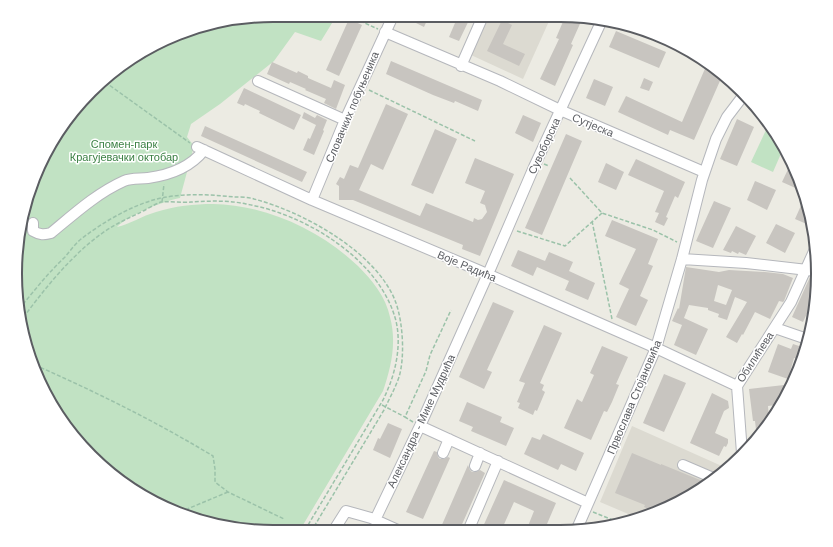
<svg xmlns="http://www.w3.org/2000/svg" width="833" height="547" font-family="Helvetica,sans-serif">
<rect width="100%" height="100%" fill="#ecebe3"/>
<path fill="#dcdad1" d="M489,17H547L550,19L523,79L471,55Z
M632,426L677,446L724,467L674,505L633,516L600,502Z"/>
<path fill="#c1e2c3" d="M274,15H337L321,41L295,32L274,61L220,104L191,124L187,137L194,146L180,198C161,202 130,214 117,227C130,224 142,216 156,212C175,206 194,204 213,204C266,205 320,230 358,266C372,280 386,297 390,317C397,343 391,367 383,391L300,530H240L159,505L103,468L50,403L20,324L16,256L35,175L69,116L130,59L191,29Z
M766,130L770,132L783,149L773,172L751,162Z"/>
<path fill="#c8c5c0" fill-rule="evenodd" d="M417,16H429L424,27L414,22Z
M458,16H471L459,41L449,37Z
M565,17H583L571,44L573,45L555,86L540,79L559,39L556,38Z
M349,19L362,25L339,76L326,70Z
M502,20L512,25L503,44L525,54L519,66L487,51Z
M616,31L666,52L659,68L609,47Z
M391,61L482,100L478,111L455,101L454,103L433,95L386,74Z
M272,62L297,73L298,71L308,76V78L331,88L334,80L345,85L336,109L324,103L326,99L305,90L306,89L290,82L289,84L267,74Z
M707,64L723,74L694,140L670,130L668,135L618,112L626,96L682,122Z
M644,78L653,82L649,91L640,88Z
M594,79L613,87L605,106L586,98Z
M244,88L301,115L294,130L259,113L260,111L245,104L244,106L237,103Z
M386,104L408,114L383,170L371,164L359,190L420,216L426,203L473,222L474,218L478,220L482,219L487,212L485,205L480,203L485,191L465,183L475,158L514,174L480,256L462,249L463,245L353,200H339V186L336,184L340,177L344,179L350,165L358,168Z
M304,112L315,118L317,115L327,120L323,130L324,131L314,155L303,150L308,138L310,139L316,125L302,118Z
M523,115L541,123L533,142L515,133Z
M737,119L754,127L737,166L720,159Z
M205,126L307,172L302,182L201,136Z
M435,129L457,139L433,194L411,185Z
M566,134L582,141L542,235L525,228Z
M636,159L685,182L678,198L675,196L666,217L668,218L664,226L655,222L659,213L655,212L664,191L628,175Z
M792,161L798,185L800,190L782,182Z
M606,163L624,172L616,190L598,182Z
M755,181L776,190L767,210L747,200Z
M714,201L731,208L713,248L696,241Z
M803,201L809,225L795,219Z
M612,220L658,239L648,264L653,266L640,296L648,300L636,326L616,317L629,289L619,284L636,249L605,236Z
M776,224L795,233L785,253L766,243Z
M736,226L756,236L746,255L739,252L738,254L732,251L731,253L723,250Z
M518,250L545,261L549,252L573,262L569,271L595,283L588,300L565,290L569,281L537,267L533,276L511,266Z
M686,267L719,272L729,270L765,272L783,274L793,278L784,301L783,302L779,301L770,319L755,312L743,335L742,334L737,343L726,337L747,302L735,297L727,320L718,317L719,314L708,310V308L689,305L684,318L708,329L696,355L674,345L682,325L672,321L678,308L679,309ZM718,285L732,290L726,305L714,301Z
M810,277H815L811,305L803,322L792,317Z
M493,302L514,311L487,370L492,372L484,389L459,377Z
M544,325L562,333L540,383L544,385L542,390L545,392L537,411L535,410L533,415L518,408L520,403L517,402L525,383L519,381Z
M778,344L791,349L793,344L805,348L803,360L794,358L788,379L768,372Z
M602,346L628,357L616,384L619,385L612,402L607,412L604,411L591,440L564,428L577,399L582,402L594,375L590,373Z
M664,374L686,383L664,432L643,423Z
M784,385L785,390L776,405L768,406L769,418L757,438L755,421H753L749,389Z
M712,393L728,401L729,408L724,411L715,433L728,439V443L726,447L724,446L719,456L690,443Z
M467,402L502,417L500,422L514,428L506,446L471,431L473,427L459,421Z
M388,423L402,429L390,458L373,450L378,438L380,439Z
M543,434L584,453L576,471L561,464L558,470L524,454L532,437L540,440Z
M434,451L437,452L438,457L440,459H444L448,457L450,458L423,519L406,512Z
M632,453L661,465V464L705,482L674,505L653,511L644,507L645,505L615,493Z
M468,465L470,470L472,472H476L480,470L485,473L459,531H451L441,527Z
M504,480L556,503L544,531H539L528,526L534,511L514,502L501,531H481Z"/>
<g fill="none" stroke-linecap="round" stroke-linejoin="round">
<g stroke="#b5b7bc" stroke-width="12">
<path id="minor" d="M385,32L500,81L560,110L704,172
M461,66L483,16
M258,81L345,120
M197,147L312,200L478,270L656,348L737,386
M312,200L345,120L393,16
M33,223V231C40,235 44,235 51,233C74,214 97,193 124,181C131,178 140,179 148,178C170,175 190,168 204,150
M682,259L746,263L816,271
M775,328L807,339
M420,426L588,503
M443,453L449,439
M742,453L737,386L791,302L815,249
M683,465L711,477
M475,466L480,453
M375,520L420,426L488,274L534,167L602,20
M334,530L346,511L371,518L400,531
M468,531L498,461
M576,531L656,348L682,259L702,180L716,139L727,117L743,96"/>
</g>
<path stroke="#9bc2a9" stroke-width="1.5" stroke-dasharray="4 2" stroke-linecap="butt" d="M349,16L378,29
M105,82L190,143
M369,90L475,141
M544,164L549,166
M570,178L602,213L653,230L677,242
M162,202L164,184
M592,221L612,319
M517,231L565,246L602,213
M19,309C34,291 48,273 65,257C70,251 75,244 81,239C102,223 127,208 153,200C178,193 207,194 234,197C240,197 248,197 254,199C304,212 378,253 396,303C403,323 405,357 399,377C395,389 389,399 384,410L312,530
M20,322C45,288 78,246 115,225C122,221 129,218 137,214C144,211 153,205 161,202C167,201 183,203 191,202C209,201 228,200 246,204C305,214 380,259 396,321C402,347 395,376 383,400L305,530
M35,365C96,392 155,421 213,456L215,469V482L228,492L284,519
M382,405L405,417
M413,422L405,417L426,371L430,355L451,310
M180,512L228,492
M593,512L615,521"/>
<use href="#minor" stroke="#fff" stroke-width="10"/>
</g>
<g text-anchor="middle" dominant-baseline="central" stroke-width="3" stroke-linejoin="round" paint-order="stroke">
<g font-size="11" fill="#5b5d62" stroke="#fff">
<text transform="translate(352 107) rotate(-67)">Словачких побуњеника</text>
<text transform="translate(593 125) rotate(23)">Сутјеска</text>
<text transform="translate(544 146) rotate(-65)">Сувоборска</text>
<text transform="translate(467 266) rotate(23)">Воје Радића</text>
<text transform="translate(755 357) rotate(-57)">Обилићева</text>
<text transform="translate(634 397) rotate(-67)">Првослава Стојановића</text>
<text transform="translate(421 421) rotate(-65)">Александра - Мике Мудрића</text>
</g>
<g font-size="11" fill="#3b8044" stroke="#fff">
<text x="124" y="144">Спомен-парк<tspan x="124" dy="13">Крагујевачки октобар</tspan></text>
</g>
</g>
<path d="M0 0H833V547H0ZM273 22H560A251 251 0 0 1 811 273V274A251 251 0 0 1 560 525H273A251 251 0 0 1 22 274V273A251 251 0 0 1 273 22Z" fill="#fff" fill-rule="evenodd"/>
<path fill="none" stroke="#5b5d62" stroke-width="2" d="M273 22H560A251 251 0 0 1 811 273V274A251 251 0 0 1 560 525H273A251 251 0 0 1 22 274V273A251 251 0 0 1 273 22Z"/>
</svg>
